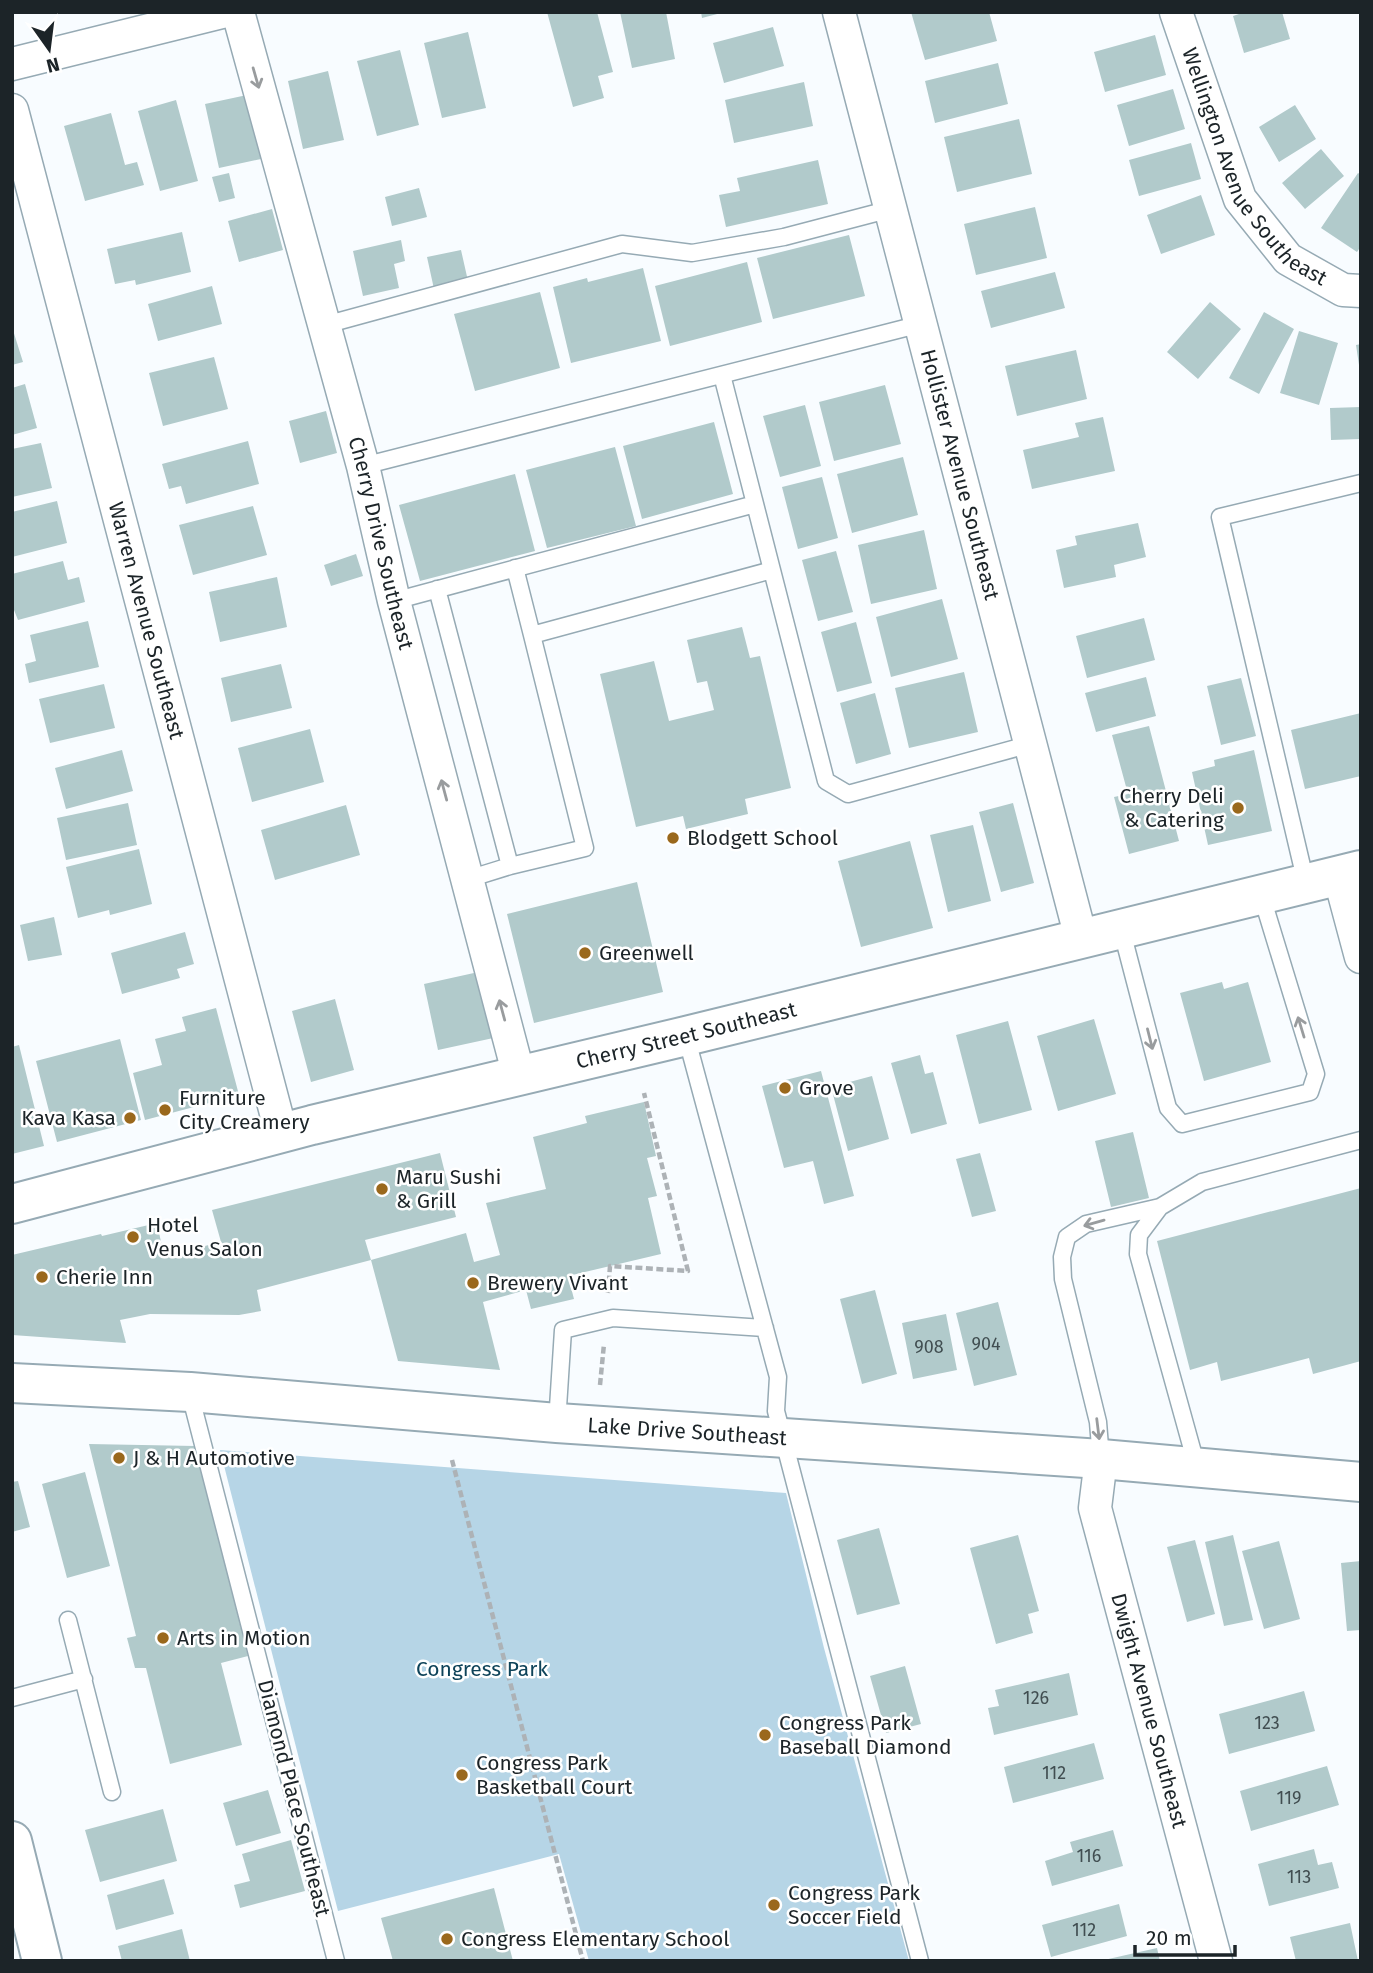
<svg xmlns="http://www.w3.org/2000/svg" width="1373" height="1973" font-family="'Fira Sans',sans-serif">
<rect width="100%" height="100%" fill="#f8fcff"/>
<path fill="#b6d5e6" d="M220,1450L786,1493L824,1648L909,1961H589L559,1854L338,1911Z"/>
<path fill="#b1cacb" d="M547,12H597L613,72L598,76L604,98L573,107Z
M620,12H666L675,59L632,68Z
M701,12H721V13L702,18Z
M911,12H989L997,41L925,60Z
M1245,12H1282L1290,39L1244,53L1233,16Z
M773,27L784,66L724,83L713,43Z
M468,32L486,108L442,118L424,43Z
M1155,35L1166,75L1105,92L1094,52Z
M400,50L419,125L377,136L357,61Z
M998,63L1008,104L935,123L925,81Z
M328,71L344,140L303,149L288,81Z
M804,82L813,126L734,143L725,100Z
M1173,89L1185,129L1129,146L1117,105Z
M247,95L261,159L219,168L205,104Z
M176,100L198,181L160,191L138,111Z
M1295,105L1316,139L1279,162L1259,127Z
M111,113L125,165L137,162L144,185L85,201L64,126Z
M1019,119L1032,174L957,192L944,137Z
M1191,143L1201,179L1139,196L1129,160Z
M1321,149L1344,176L1305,209L1282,183Z
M818,160L828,204L726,227L719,195L740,191L737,178Z
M229,173L235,198L219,202L212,177Z
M1358,173L1361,175V246L1357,252L1321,228Z
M419,188L427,217L392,226L385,197Z
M1201,195L1215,235L1161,254L1147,215Z
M1035,207L1047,258L976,275L964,224Z
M272,209L283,250L239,262L228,221Z
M182,232L191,272L136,285L135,280L115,284L107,249Z
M849,235L865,296L773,319L757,258Z
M401,240L405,261L394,264L399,288L363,296L353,251Z
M461,250L468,281L434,289L427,257Z
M747,262L762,322L670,346L655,286Z
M643,268L661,341L571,363L553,287L587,278L588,282Z
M1055,272L1065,308L991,328L981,291Z
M212,286L222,324L158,341L148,304Z
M540,292L560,368L475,391L454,314Z
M1210,302L1241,329L1198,379L1167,352Z
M1264,312L1294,329L1259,394L1229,378Z
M12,327L23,362L12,365Z
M1299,331L1338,343L1319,405L1280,393Z
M1361,344V365H1359L1356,345Z
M1076,350L1087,399L1017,416L1005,366Z
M214,357L228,409L163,426L149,373Z
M25,384L37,428L12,435V388Z
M885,385L901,444L834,461L819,402Z
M805,405L821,466L780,477L763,416Z
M1361,407V439L1331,440L1330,408Z
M326,411L337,453L300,463L289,421Z
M1103,417L1115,471L1032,489L1023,450L1079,437L1075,423Z
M714,422L733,494L642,519L623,446Z
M248,441L259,484L186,504L181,486L169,489L162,464Z
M41,443L52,488L12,497V449Z
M615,447L636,526L547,548L526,470Z
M903,457L918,515L852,533L837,474Z
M515,474L535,551L420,581L399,505Z
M822,477L838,538L798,549L782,487Z
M57,501L67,543L12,557V512Z
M253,506L267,555L193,575L179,525Z
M1138,523L1146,557L1114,565L1116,577L1064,588L1056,550L1077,545L1075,536Z
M924,530L937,589L871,604L858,545Z
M836,551L853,612L818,621L802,560Z
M356,554L363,576L331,586L324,565Z
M63,561L68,580L79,577L85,602L18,620L12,605V574Z
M277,577L287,627L220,642L209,592Z
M942,599L958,659L891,677L876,617Z
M1144,618L1155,660L1087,678L1076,636Z
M88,621L99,667L29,683L25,664L36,661L30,635Z
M856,622L872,683L837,692L821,632Z
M742,627L750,658L760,656L791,788L745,799L748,814L686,829L683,816L636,827L600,674L654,661L669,721L714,710L707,681L697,683L687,640Z
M281,664L292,708L231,722L221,678Z
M964,672L978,732L909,748L895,688Z
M1146,677L1156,716L1096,732L1085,693Z
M1241,678L1256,736L1221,745L1207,686Z
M104,684L115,728L50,743L39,699Z
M875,693L891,754L856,764L840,703Z
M1361,713V776L1305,789L1291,730Z
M1149,726L1179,841L1129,854L1114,797L1128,794L1112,735Z
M310,729L324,782L252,802L238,748Z
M122,750L133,791L66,809L55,768Z
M1254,750L1272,831L1208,845L1192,772L1215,766L1214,760Z
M128,803L137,845L66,860L57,818Z
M1013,803L1034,883L1001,892L979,812Z
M346,805L360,855L275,880L261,830Z
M973,825L991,901L948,912L930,835Z
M910,841L933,928L861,947L838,861Z
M139,849L152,904L110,915L109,910L78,918L66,867Z
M637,882L663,992L534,1023L507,914Z
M54,917L62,955L28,961L20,925Z
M185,932L194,964L177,969L180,978L122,994L111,953Z
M483,971L498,1037L438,1050L424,984Z
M1222,982L1224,989L1248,982L1271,1062L1204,1081L1180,993Z
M335,999L354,1070L311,1082L292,1011Z
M216,1008L239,1095L145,1120L133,1073L162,1065L155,1039L186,1031L182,1017Z
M1094,1019L1116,1094L1058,1111L1037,1036Z
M1008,1021L1032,1110L979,1124L956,1035Z
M120,1039L141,1120L57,1142L36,1061Z
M19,1045L44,1146L12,1154V1047Z
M920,1055L925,1074L933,1072L947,1124L911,1134L891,1063Z
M821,1071L854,1196L824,1204L813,1161L784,1168L762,1086Z
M872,1076L889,1139L848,1151L831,1087Z
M644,1102L656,1156L647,1158L657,1196L648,1198L661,1254L568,1276L574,1299L531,1309L526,1290L483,1302L500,1370L398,1361L371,1260L466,1233L474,1262L500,1255L486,1203L546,1189L533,1137L587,1123L585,1116Z
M1133,1132L1149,1198L1111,1207L1095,1141Z
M440,1153L456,1217L365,1240L371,1260L257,1290L261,1311L239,1315L150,1314L120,1320L126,1343L12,1335V1255L101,1234L102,1236L157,1223L164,1256L221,1242L212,1210Z
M980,1153L996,1211L972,1217L956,1159Z
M1361,1188V1361L1313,1374L1309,1358L1221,1381L1217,1362L1190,1370L1157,1241Z
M875,1290L897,1374L862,1384L840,1299Z
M998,1302L1017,1375L974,1386L956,1313Z
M946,1314L957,1370L913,1379L902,1323Z
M89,1444L195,1446L248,1656L221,1663L242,1745L170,1764L146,1668H135L127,1638L136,1636Z
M85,1472L110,1566L67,1578L42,1484Z
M18,1481L30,1527L12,1532V1482Z
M879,1528L900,1604L857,1615L837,1540Z
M1018,1535L1039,1611L1028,1614L1033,1633L996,1644L970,1548Z
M1233,1535L1253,1620L1224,1626L1205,1542Z
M1195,1540L1215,1614L1187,1622L1167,1547Z
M1279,1541L1300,1619L1264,1629L1242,1551Z
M1361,1561V1630L1347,1631L1341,1563Z
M905,1666L921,1724L886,1733L870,1676Z
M1069,1673L1078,1715L994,1735L988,1708L999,1706L995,1690Z
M1304,1691L1315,1731L1229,1754L1219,1714Z
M1094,1743L1104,1779L1013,1803L1004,1767Z
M1327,1766L1339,1805L1251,1831L1240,1791Z
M268,1790L281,1833L236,1846L223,1803Z
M163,1809L177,1861L100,1882L85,1830Z
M1113,1830L1123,1866L1052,1886L1045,1861L1073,1852L1070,1842Z
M291,1840L305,1891L240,1908L234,1885L250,1881L242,1854Z
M1314,1849L1318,1865L1332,1862L1339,1888L1269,1906L1258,1864Z
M164,1879L174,1914L116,1930L107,1895Z
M494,1888L513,1961H393L381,1918Z
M1119,1904L1127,1936L1051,1957L1042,1925Z
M1350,1923L1358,1961H1296L1290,1937Z
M182,1929L190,1961H122L118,1946Z
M1157,1948L1160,1961H1104V1960Z"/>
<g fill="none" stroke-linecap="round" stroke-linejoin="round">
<g stroke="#96aab4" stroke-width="19">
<path id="lane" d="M325,325L622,244L692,253L784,237L891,209
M722,375L826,781L848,794L1031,744
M363,466L921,324
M515,568L532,635
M437,589L510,866L468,879
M394,601L755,504
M510,866L585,848L532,635L772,570
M1306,883L1220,517L1361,483
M1121,928L1168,1108L1182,1124L1310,1092L1316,1074L1261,894
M686,1036L778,1377L776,1411L920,1961
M190,1394L336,1961
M557,1423L563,1330L613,1318L765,1328
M1101,1459L1098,1422L1063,1279L1062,1257L1067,1237L1086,1224L1160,1207
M1197,1467L1138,1254L1139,1235L1160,1207L1202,1182L1361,1140
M68,1620L112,1792
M12,1698L84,1679"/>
</g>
<g stroke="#96aab4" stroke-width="35">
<g id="street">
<path id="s1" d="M238,12L363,466L394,601L519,1076"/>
<path id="s2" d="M839,12L1081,938"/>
<path id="s3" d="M1176,12L1240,199L1288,259L1343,290L1361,291"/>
<path d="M12,64L222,12"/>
<path id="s4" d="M12,110L281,1132"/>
<path d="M1339,875L1361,957"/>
<path id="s5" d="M1101,1459L1095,1508L1216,1961"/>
</g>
</g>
<g stroke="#96aab4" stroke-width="42">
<g id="secondary">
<path id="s6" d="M12,1204L312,1125L686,1036L1361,870"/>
<path id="s7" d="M12,1383L190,1392L557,1423L1101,1459L1361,1482"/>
<path d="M12,1841L42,1961"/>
</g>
</g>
<path stroke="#adb2b6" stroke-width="4.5" stroke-dasharray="7 3.5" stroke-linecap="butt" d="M608,1293L610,1266L688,1271L644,1093
M600,1385L604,1344
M452,1460L583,1961"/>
<use href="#lane" stroke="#fff" stroke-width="16"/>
<use href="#street" stroke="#fff" stroke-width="32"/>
<use href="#secondary" stroke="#fff" stroke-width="38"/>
</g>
<defs><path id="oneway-shaft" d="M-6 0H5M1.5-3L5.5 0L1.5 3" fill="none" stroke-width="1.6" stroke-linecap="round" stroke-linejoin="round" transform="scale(1.75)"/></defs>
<g stroke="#999c9e">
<use href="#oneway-shaft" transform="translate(256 78) rotate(74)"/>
<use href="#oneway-shaft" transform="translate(444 790) rotate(-105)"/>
<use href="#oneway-shaft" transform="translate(502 1010) rotate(-105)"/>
<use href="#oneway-shaft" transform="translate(1301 1027) rotate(-107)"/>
<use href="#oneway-shaft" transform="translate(1150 1039) rotate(76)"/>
<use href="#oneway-shaft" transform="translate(1094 1223) rotate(164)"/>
<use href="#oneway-shaft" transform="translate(1098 1429) rotate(83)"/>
</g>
<g fill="#9a681c" stroke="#fff" stroke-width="2.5">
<circle cx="1238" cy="808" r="7"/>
<circle cx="673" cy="838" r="7"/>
<circle cx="585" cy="953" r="7"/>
<circle cx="785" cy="1088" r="7"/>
<circle cx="165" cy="1110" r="7"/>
<circle cx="130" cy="1118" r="7"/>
<circle cx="382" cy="1189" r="7"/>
<circle cx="133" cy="1237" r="7"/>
<circle cx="42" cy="1277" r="7"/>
<circle cx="473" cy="1283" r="7"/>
<circle cx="119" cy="1458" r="7"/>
<circle cx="163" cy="1638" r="7"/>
<circle cx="765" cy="1735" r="7"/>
<circle cx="462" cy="1775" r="7"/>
<circle cx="774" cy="1905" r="7"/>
<circle cx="447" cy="1939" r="7"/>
</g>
<g text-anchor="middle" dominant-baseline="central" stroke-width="5" stroke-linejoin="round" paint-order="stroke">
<g font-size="18" fill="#414e51">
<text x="986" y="1344">904</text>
<text x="929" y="1347">908</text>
<text x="1036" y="1698">126</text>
<text x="1267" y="1723">123</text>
<text x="1054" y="1773">112</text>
<text x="1289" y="1798">119</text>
<text x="1089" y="1856">116</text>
<text x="1299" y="1877">113</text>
<text x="1084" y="1930">112</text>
</g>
<g font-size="21" fill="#1c2428" stroke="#fff">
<text stroke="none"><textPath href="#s3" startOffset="178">Wellington Avenue Southeast</textPath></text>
<text stroke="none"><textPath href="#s2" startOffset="478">Hollister Avenue Southeast</textPath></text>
<text stroke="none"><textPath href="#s1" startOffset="550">Cherry Drive Southeast</textPath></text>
<text stroke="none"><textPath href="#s4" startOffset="528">Warren Avenue Southeast</textPath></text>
<text stroke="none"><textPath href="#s6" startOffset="695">Cherry Street Southeast</textPath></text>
<text stroke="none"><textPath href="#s7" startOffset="677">Lake Drive Southeast</textPath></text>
<text stroke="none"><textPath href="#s5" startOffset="259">Dwight Avenue Southeast</textPath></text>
<text transform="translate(294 1798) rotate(76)">Diamond Place Southeast</text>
</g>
<g font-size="21" fill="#1c2428" stroke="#fff" text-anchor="start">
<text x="1224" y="796" text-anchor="end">Cherry Deli<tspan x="1224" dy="24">&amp; Catering</tspan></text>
<text x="687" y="838">Blodgett School</text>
<text x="599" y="953">Greenwell</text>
<text x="799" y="1088">Grove</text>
<text x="179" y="1098">Furniture<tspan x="179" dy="24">City Creamery</tspan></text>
<text x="116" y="1118" text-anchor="end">Kava Kasa</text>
<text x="396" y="1177">Maru Sushi<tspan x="396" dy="24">&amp; Grill</tspan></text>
<text x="147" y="1225">Hotel<tspan x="147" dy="24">Venus Salon</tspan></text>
<text x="56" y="1277">Cherie Inn</text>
<text x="487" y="1283">Brewery Vivant</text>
<text x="133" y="1458">J &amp; H Automotive</text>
<text x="177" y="1638">Arts in Motion</text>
<text x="779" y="1723">Congress Park<tspan x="779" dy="24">Baseball Diamond</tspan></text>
<text x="476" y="1763">Congress Park<tspan x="476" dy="24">Basketball Court</tspan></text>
<text x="788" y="1893">Congress Park<tspan x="788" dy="24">Soccer Field</tspan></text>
<text x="461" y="1939">Congress Elementary School</text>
</g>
<g font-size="21" fill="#0e4359" stroke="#fff">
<text x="482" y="1669">Congress Park</text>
</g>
</g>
<rect width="1373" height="1973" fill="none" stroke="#1c2428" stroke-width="28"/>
<g transform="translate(49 49) rotate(166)" stroke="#ffffff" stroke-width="5" paint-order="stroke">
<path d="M0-5L12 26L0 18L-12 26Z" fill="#1c2428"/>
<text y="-10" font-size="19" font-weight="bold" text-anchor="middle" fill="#1c2428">N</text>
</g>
<path d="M1135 1945v10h100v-10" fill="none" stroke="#1c2428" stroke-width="3.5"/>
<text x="1146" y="1945" font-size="21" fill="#1c2428" stroke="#ffffff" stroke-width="5" paint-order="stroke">20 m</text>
</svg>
